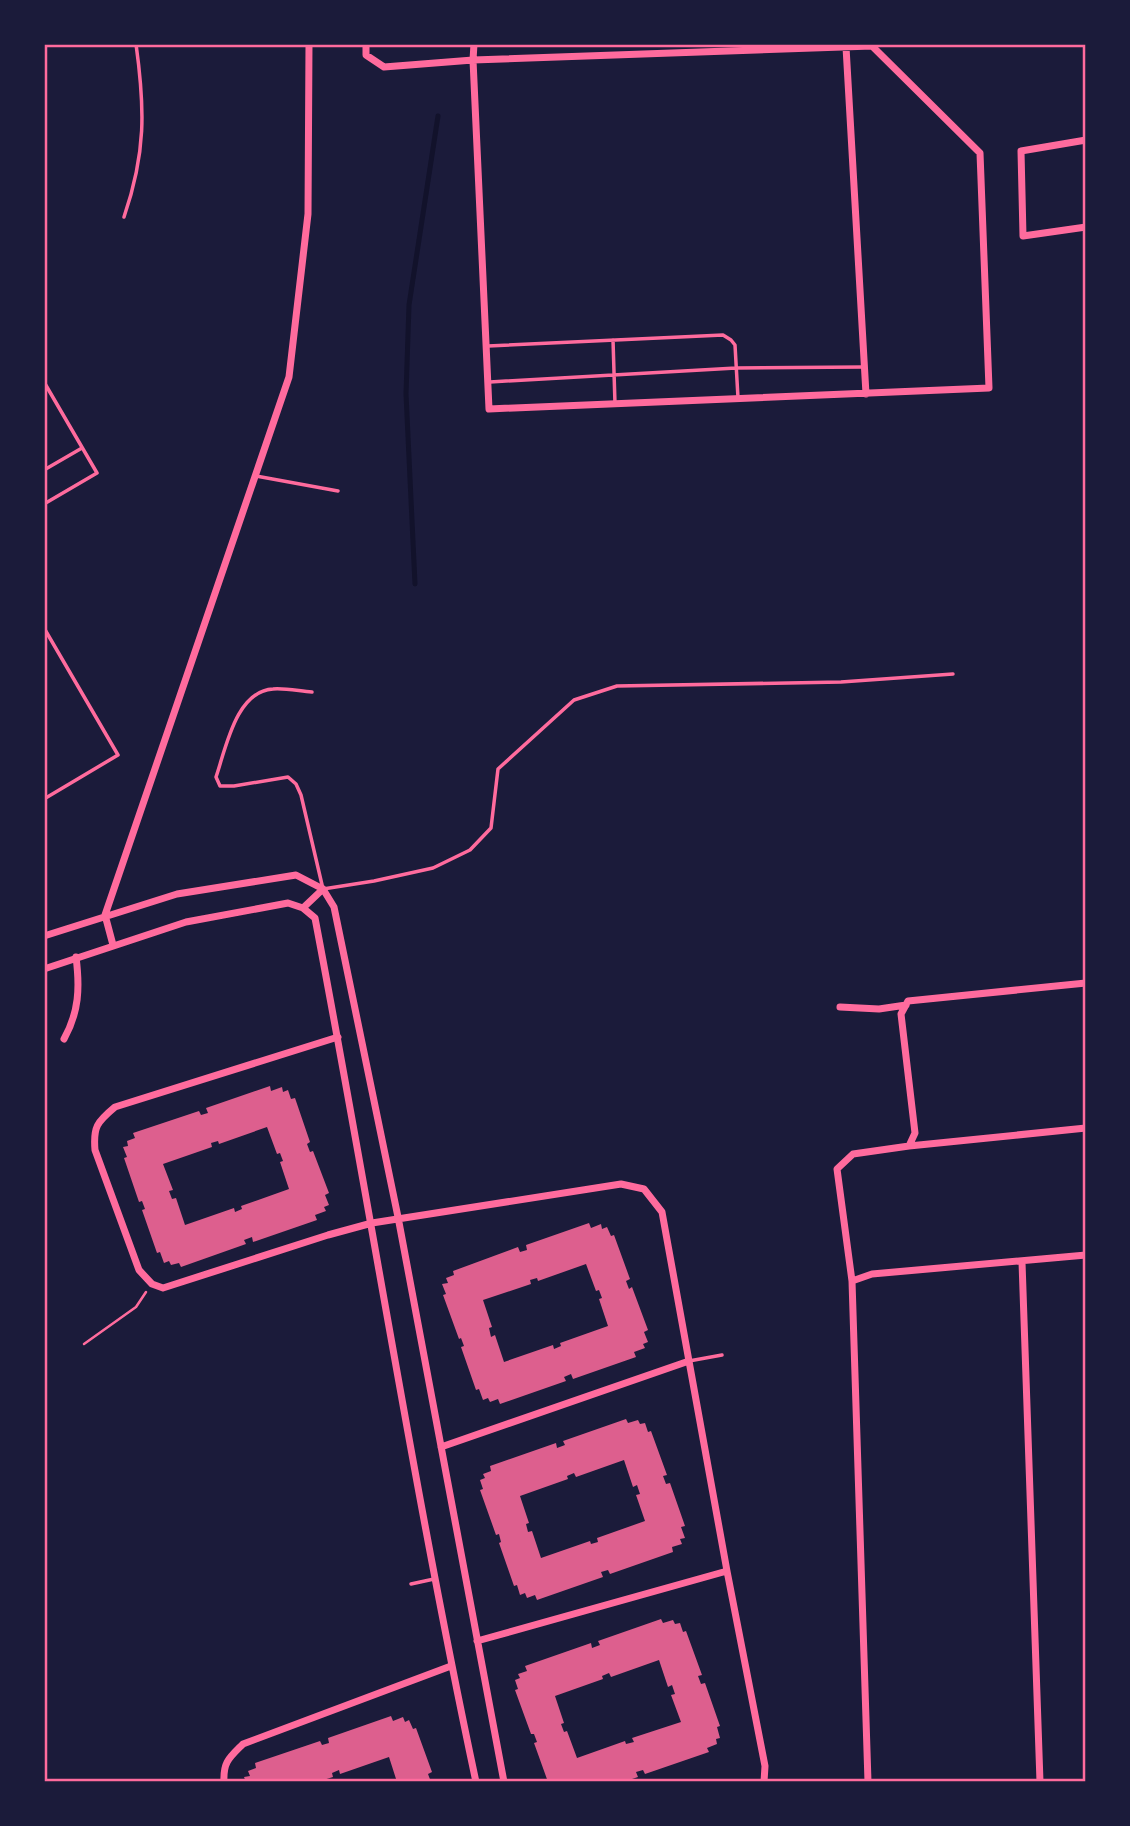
<svg xmlns="http://www.w3.org/2000/svg" width="1130" height="1826" font-family="Poppins,sans-serif">
<rect width="100%" height="100%" fill="#1b1b3a"/>
<g fill="none" stroke-linecap="round" stroke-linejoin="round">
<path stroke="#12122b" stroke-width="5" d="M415,584L406,394L409,305L438,116"/>
</g>
<path fill="#dd5f8e" fill-rule="evenodd" d="M270,1086L271,1091L282,1087L283,1092L288,1090L291,1099L295,1098L310,1142L307,1144L310,1152L313,1151L329,1193L325,1195L329,1205L324,1207L326,1211L315,1215L317,1220L253,1242L252,1237L244,1240L246,1244L181,1267L179,1263L171,1265L169,1261L164,1263L160,1252L157,1253L142,1210L145,1209L142,1201L139,1202L124,1158L127,1157L123,1147L128,1146L127,1141L135,1138L133,1133L199,1111L201,1115L208,1113L206,1108ZM267,1127L277,1154L280,1153L283,1161L280,1162L289,1189L241,1206L242,1209L235,1212L234,1208L185,1225L176,1198L172,1199L169,1191L173,1190L163,1164L212,1147L211,1143L218,1141L219,1144Z
M589,1223L591,1228L601,1224L602,1229L607,1227L611,1236L614,1235L630,1279L626,1281L629,1289L632,1287L648,1330L644,1332L648,1342L643,1344L645,1348L634,1352L636,1357L573,1379L571,1374L564,1377L566,1381L500,1404L498,1399L490,1402L488,1398L483,1400L479,1389L476,1390L461,1347L464,1346L461,1338L459,1339L443,1295L446,1294L442,1284L448,1283L446,1278L454,1275L453,1271L518,1247L520,1252L527,1250L526,1245ZM586,1264L596,1291L599,1290L602,1298L599,1299L608,1326L560,1343L561,1346L554,1349L553,1345L504,1362L495,1335L491,1337L489,1328L492,1327L483,1300L531,1284L530,1280L537,1278L538,1281Z
M626,1419L628,1423L638,1420L640,1424L645,1423L648,1432L651,1431L667,1475L663,1476L666,1484L670,1483L685,1526L681,1527L685,1538L680,1539L682,1544L672,1547L673,1552L610,1574L608,1570L601,1572L603,1577L537,1600L535,1595L527,1598L525,1593L520,1595L517,1585L514,1586L499,1543L501,1542L499,1534L496,1535L480,1490L483,1489L480,1480L485,1478L483,1474L491,1471L490,1466L556,1443L557,1448L565,1445L563,1441ZM624,1460L633,1487L637,1485L640,1494L636,1495L645,1521L597,1538L598,1542L591,1544L590,1541L541,1558L532,1531L528,1532L526,1524L529,1523L520,1496L568,1479L567,1476L574,1473L576,1477Z
M661,1619L663,1623L673,1620L675,1624L680,1623L683,1632L686,1631L702,1675L698,1676L701,1684L705,1683L720,1726L717,1727L720,1738L716,1739L717,1744L707,1748L709,1752L645,1774L643,1770L636,1772L638,1777L623,1782H548L534,1743L537,1742L534,1734H531L515,1690L518,1689L515,1680L520,1678L518,1674L527,1671L525,1666L591,1643L592,1648L600,1645L598,1641ZM659,1660L668,1687L672,1685L675,1694L671,1695L681,1722L632,1738L634,1742L626,1744L625,1741L577,1758L567,1731L564,1732L561,1724L564,1723L555,1696L603,1679L602,1676L609,1673L611,1677Z
M391,1716L393,1721L403,1717L405,1722L409,1720L413,1729L416,1728L432,1772L428,1774L431,1782H397L389,1757L340,1774L339,1770L332,1773L333,1777L317,1782H246L244,1777L250,1776L248,1771L256,1768L255,1763L320,1741L322,1745L329,1743L328,1738Z"/>
<g fill="none" stroke-linecap="round" stroke-linejoin="round">
<path stroke="#ff6b9d" stroke-width="2.5" d="M84,1344L136,1307L146,1292"/>
<path stroke="#ff6b9d" stroke-width="3.5" d="M124,217C146,153 145,109 136,44
M613,340L615,404
M488,346L723,335L731,340L735,345L738,398
M44,382L97,473L44,504
M490,382L736,368L863,367
M44,470L82,448
M256,476L338,491
M44,628L118,755L44,799
M312,692C299,691 285,688 273,689C236,691 226,748 216,777L220,786H234L288,777L296,784L301,795L323,889L374,881L433,868L470,850L491,828L498,769L574,700L617,686L841,682L953,674
M689,1361L722,1355
M411,1584L434,1579"/>
<path stroke="#ff6b9d" stroke-width="7" d="M366,44V55L384,67L473,60L872,46L980,153L989,388L489,409L473,60L474,44
M846,47L866,394
M1086,140L1021,151L1023,236L1086,227
M303,908L323,889
M44,936L177,894L296,875L323,889L334,907L398,1217L504,1782
M113,945L105,915L289,377L308,214L309,44
M44,969L186,922L288,903L303,908L315,918C370,1206 415,1496 476,1782
M840,1007L879,1009L906,1005
M338,1037L115,1107C97,1122 93,1127 95,1150L139,1270L152,1284L163,1288L328,1235L372,1223L621,1184L644,1189L662,1212L727,1571L765,1766L764,1782
M64,1039C79,1012 80,988 76,957
M909,1146L1086,1128
M1022,1262L1040,1782
M852,1281L872,1274L1086,1255
M441,1447L689,1361
M477,1641L727,1571
M224,1782C223,1762 229,1758 243,1744L451,1666
M868,1782L852,1281L837,1169L853,1154L909,1146L915,1133L901,1014L908,1001L1086,983"/>
</g>
<rect width="1130" height="1826" fill="none" stroke="#1b1b3a" stroke-width="91"/>
<rect x="46" y="46" width="1038" height="1734" fill="none" stroke="#ff6b9d" stroke-width="2.5"/>
</svg>
